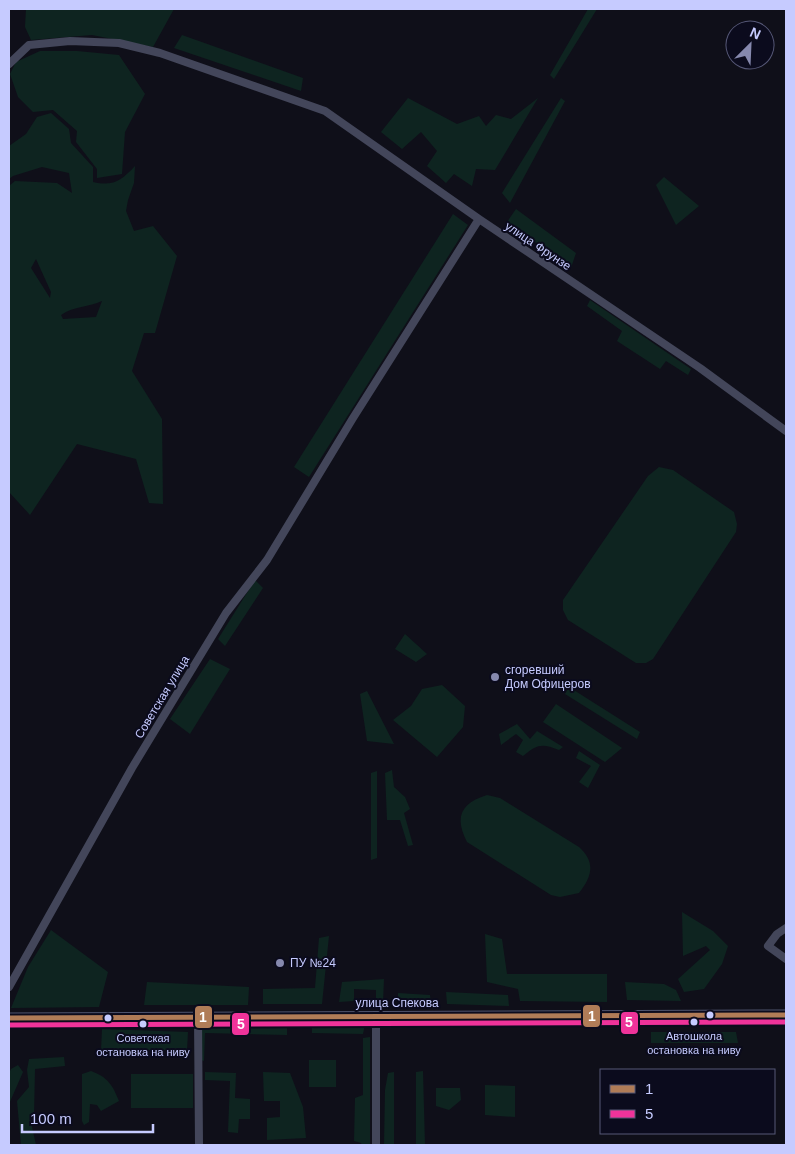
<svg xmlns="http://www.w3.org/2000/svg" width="795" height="1154" font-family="Helvetica,sans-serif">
<rect width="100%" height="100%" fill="#0f0f19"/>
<path fill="#0e2420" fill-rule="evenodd" d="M26,9H174L153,47L92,35L31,40L25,27Z
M588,9H597L554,79L550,75Z
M182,35L303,78L301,91L174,48Z
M40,51H77L119,55L145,94L125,132L122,174L97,178V169L76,142L77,131L53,110L33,112L18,97L10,74L16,62Z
M408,98L457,124L479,116L486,126L496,115L511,119L538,98L495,170L476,169L472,186L454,174L446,183L427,166L437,151L421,132L402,149L381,132Z
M561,98L565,101L510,203L502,193Z
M51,113L69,129L71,143L93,167V182C113,187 122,180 135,166L134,183L128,200L126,211L134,231L153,226L177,256L155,333H144L132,371L162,419L163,504L149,503L136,459L77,444L30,515L9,492V186L15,181L57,183L72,193L69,173L42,167L13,176L9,179V146L26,134L37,117ZM36,259L51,292L50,298L31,268ZM102,301L96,317L63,319L61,315C74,306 89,307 102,301Z
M664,177L699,206L676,225L656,185Z
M516,209L576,253L571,268L507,222Z
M453,214L468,225L309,477L294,467Z
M590,300L691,369L688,375L666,361L660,369L617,341L622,331L587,306Z
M659,467L673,470L734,512L737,524L736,532L653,659L646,663H636L568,620L563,610V600L648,476Z
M255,580L263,588L225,646L218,639Z
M405,634L427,654L416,662L395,649Z
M210,659L230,669L190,734L170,719Z
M442,685L465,706L463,727L437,757L393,720L411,706L422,689Z
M569,687L640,732L637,739L565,694Z
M367,691L394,744L367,741L360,694Z
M556,704L622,748L605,762L543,722Z
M517,724L530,739L537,731L563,747L559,750C542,743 537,744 523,756L516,752L523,740L516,734L501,745L499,734Z
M579,751L600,765L588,788L579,782L591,766L576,758Z
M392,770L394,787L405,797L410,809L404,813L413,845L408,846L400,820H387L385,773Z
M377,771V858L371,860V773Z
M487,795L500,798L579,847C596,862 592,877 579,893L560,897L551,895L467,842C454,817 461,803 487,795Z
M682,912L713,931L728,946L722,964L704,989L684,992L678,979L710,950L706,946L683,956Z
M51,930L108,972L99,1007L11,1008L28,967Z
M485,934L502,939L507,974H607V1002L520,1001L518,989L487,982Z
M329,936L322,1004H263V989L315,988L319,938Z
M384,979L383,1003H376V990L354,989V1001L339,1002L342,982Z
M147,982L249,987L248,1005H144Z
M625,982L664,984L676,990L681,1001L627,1000Z
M446,992L508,995L509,1006L447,1004Z
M398,993L430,995L431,1004H398Z
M312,1024H365L363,1034L312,1033Z
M202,1025L287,1027V1035L205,1033L204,1061L201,1060Z
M102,1029L188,1032L187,1050H101Z
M651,1032H736L738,1043H651Z
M370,1037V1145H362L361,1143L354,1141L355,1098L363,1095V1038Z
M64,1057L65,1066L35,1069L34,1116L30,1118L36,1145H21L17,1101L29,1087L27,1070L29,1059Z
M309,1060H336V1087H309Z
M18,1065L23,1072L9,1104V1073L11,1069Z
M91,1071C108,1077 113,1086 119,1101L101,1111L97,1105L90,1104L89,1122L84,1125L82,1121V1074Z
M423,1071L425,1145H416V1072Z
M205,1072L236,1073L235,1098L250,1099V1119H239L238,1133L228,1132L230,1081L205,1080Z
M263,1072L290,1073L303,1107L306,1138L267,1140V1118L280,1117V1101H264Z
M394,1072V1145H384L385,1090L388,1073Z
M131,1074H193V1108H131Z
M485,1085L515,1086V1117L485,1115Z
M436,1088H460L461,1100L449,1110L436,1106Z"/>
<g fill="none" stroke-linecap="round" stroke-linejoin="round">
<path stroke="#43465a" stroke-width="8" d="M9,64L29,45L70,41L119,43L160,53L325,111L479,219
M786,928L777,934L768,946L786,959
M9,987L132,768L226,613L267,560L353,418L479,219L700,368L786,431
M376,1016V1145
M198,1017L199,1145"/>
<path stroke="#4f546d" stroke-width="11" d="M9,1018L786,1015"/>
<g stroke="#0b0b1d" stroke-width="9">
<path id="bus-1" d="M9,1018L786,1015"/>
</g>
<g stroke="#0b0b1d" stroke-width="9">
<path id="bus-2" d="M9,1025L786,1022"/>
</g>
<use href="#bus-1" stroke="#b07c57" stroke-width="5"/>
<use href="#bus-2" stroke="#ef339a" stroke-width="5"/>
</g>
<g fill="#8689ae" stroke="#0b0b1d" stroke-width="2">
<circle cx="495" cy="677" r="5"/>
<circle cx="280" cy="963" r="5"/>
</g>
<g fill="#c6cbff" stroke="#0b0b1d" stroke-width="2">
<circle cx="710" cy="1015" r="4.5"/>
<circle cx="108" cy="1018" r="4.5"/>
<circle cx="694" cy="1022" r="4.5"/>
<circle cx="143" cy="1024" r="4.5"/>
</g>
<g text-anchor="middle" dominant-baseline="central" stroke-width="4" stroke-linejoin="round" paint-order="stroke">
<g font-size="11" fill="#c6cbff" stroke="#0b0b1d">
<text x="694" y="1036">Автошкола<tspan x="694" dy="14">остановка на ниву</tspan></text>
<text x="143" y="1038">Советская<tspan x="143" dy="14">остановка на ниву</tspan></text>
</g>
<g font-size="12" fill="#c6cbff" stroke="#0b0b1d">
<text transform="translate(538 246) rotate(34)">улица Фрунзе</text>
<text transform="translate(162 697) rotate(-59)">Советская улица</text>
<text x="397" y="1003">улица Спекова</text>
</g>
<g font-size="12" fill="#c6cbff" stroke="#0b0b1d" text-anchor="start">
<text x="505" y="670">сгоревший<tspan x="505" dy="14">Дом Офицеров</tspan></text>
<text x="290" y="963">ПУ №24</text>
</g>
</g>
<g stroke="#0b0b1d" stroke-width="2">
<rect x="582" y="1004" width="19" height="24" rx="5" fill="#b07c57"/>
<rect x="194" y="1005" width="19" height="24" rx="5" fill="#b07c57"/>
<rect x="620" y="1011" width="19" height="24" rx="5" fill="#ef339a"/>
<rect x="231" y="1012" width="19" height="24" rx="5" fill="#ef339a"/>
</g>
<g font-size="14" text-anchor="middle" font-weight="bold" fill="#fff">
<text x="592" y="1021">1</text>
<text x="203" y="1022">1</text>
<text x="629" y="1027">5</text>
<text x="241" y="1029">5</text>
</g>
<rect width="795" height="1154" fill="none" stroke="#c6cbff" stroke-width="20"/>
<rect x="600" y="1069" width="175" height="65" fill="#0b0b1d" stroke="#565877"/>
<rect x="610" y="1085" width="25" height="8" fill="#b07c57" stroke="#565877"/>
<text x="645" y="1094" font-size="15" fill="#c6cbff">1</text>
<rect x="610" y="1110" width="25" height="8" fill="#ef339a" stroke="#565877"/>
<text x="645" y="1119" font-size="15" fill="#c6cbff">5</text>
<g transform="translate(750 45) rotate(24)"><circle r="24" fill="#0b0b1d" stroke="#565877"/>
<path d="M0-4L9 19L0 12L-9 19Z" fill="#8689ae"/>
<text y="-8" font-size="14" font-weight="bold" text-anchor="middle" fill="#c6cbff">N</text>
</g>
<path d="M22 1124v8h131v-8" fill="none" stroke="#c6cbff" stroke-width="2.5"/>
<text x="30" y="1124" font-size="15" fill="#c6cbff" stroke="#0b0b1d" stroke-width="4" paint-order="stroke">100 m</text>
</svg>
